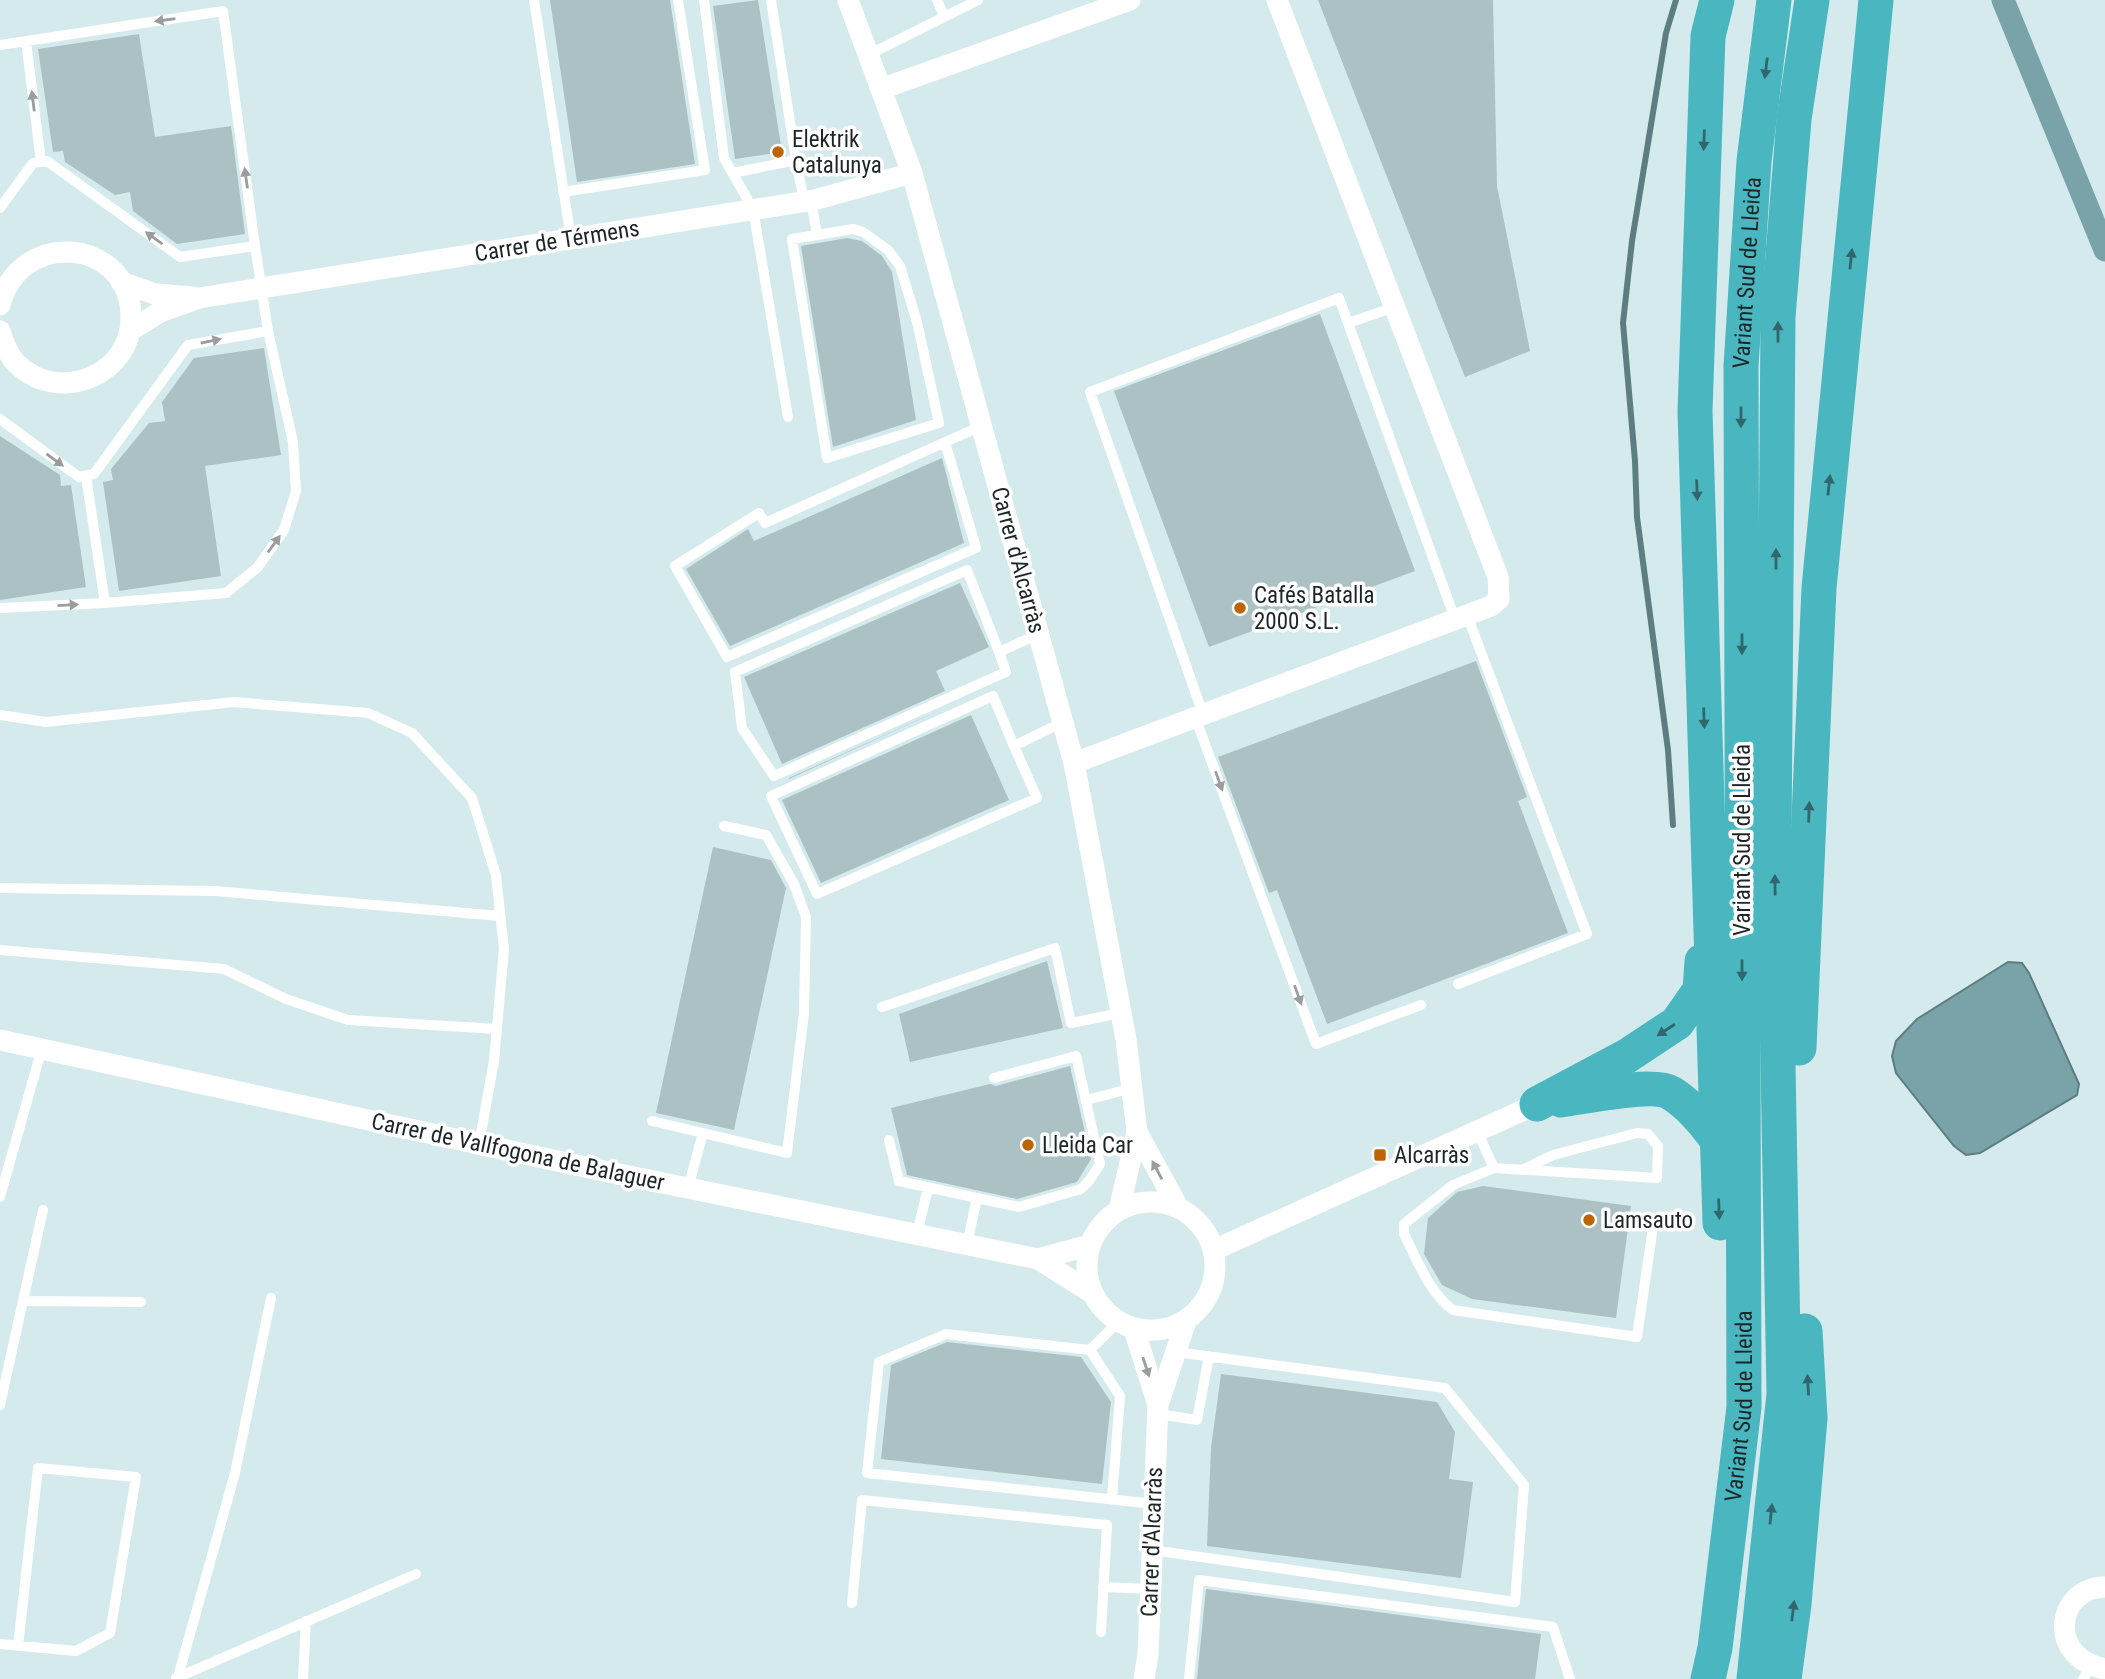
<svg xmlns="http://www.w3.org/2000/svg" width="2105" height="1679" font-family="'Roboto Condensed',sans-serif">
<rect width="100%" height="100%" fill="#d4eaed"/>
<path fill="#79a3a8" stroke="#5d7e81" stroke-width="2" d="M2008,962L2022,963L2029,973L2079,1084L2077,1095L1980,1153L1966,1155L1954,1146L1896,1073L1892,1056L1896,1041L1917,1019Z"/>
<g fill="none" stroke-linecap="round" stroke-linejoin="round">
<path stroke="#5d7e81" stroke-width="6" d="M1673,825L1668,750L1637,517L1635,461L1623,323L1632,241L1666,33L1676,0"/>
<path stroke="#79a3a8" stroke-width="23" d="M2003,0L2105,250"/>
</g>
<path fill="#abc1c3" d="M550,0H670L695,164L577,182Z
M758,0L782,152L735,159L713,6Z
M1318,0H1493L1497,186L1530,351L1465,377Z
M139,34L155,137L231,126L245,234L177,244L133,211L130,192L115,195L65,162L63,151L53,152L38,49Z
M847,238L862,241L882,256L892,272L916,420L833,447L801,246Z
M1320,314L1415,571L1209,647L1114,391Z
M264,348L281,455L205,466L221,576L119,591L103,482L113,480L111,469L149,423L165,421L162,402L194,358Z
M0,436L60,475L61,486L71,485L86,587L0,600Z
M942,458L964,543L730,646L686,569L748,529L754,541Z
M960,583L989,647L936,671L945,691L782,764L744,677Z
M1476,661L1527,797L1518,801L1568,933L1327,1024L1277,890L1269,893L1218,757Z
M951,705L789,779V778Z
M971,715L1009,800L821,883L782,800Z
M713,847L771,860L786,888L734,1130L656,1113Z
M1047,961L1063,1028L910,1062L899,1014Z
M1070,1066L1091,1159L1077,1182L1017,1199L907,1175L891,1108L990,1084L996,1086Z
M1483,1186L1631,1206L1616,1318L1472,1299L1442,1285L1424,1254L1428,1218L1457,1192Z
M947,1342L1081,1357L1111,1402L1102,1484L881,1459L891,1365Z
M1221,1374L1437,1402L1455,1432L1449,1479L1473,1482L1461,1578L1207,1546L1211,1448Z
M1206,1589L1541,1634L1535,1679H1197Z"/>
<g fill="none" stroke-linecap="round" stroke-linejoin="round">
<path stroke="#fff" stroke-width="10" d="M534,0L571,239
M704,0L724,158L753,209L788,417
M937,0L944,16
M26,41L41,162
M0,45L223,11L255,246
M868,55L978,0
M796,160L804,201
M733,173L796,160L771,0
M563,192L705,170L678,0
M811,200L817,235L792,239L827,458L939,423L917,322L900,266L888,250L863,232L853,229L817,235
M0,208L33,163L47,161L180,257L255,246L268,331L188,345L94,474L79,477L0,419
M1348,323L1395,307
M945,442L976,548L727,657L675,566L759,513L765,523L981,426
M86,476L105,603
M0,608L105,603L226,593L257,568L284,530L296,491L293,442L268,331
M999,652L1006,672L774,776L742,728L735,672L967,570L999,652L1039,634
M1203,714L1090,392L1339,298L1455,619
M0,715L46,722L234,702L368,713L412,733L472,798L496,875L504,949L494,1061L479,1144
M1195,717L1316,1044L1421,1005
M1014,746L1037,798L817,894L771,796L993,696L1014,746L1063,722
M0,888L215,891L500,916
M0,950L224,969L286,999L348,1020L497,1029
M1458,984L1587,934L1467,615
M882,1007L1055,948L1071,1023L1121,1013
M1087,1100L1132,1088
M652,1121L703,1133
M1477,1131L1494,1168L1453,1185L1404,1224V1234C1417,1259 1429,1293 1453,1310L1637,1337L1653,1227
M889,1140L899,1181L1019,1207L1081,1189L1089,1181L1100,1164L1076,1056L994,1078
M1494,1168L1657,1178L1658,1146L1648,1134L1637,1133L1553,1155L1522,1170
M688,1188L703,1133L787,1153L804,1013L806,917L794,884L766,835L724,826
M0,1197L42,1048
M917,1234L928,1188
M967,1244L977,1198
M23,1301L141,1302
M1090,1350L946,1334L879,1362L867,1473L1154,1504
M1090,1350L1120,1396L1112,1499
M1090,1350L1119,1321
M0,1405L43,1210
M1158,1414L1197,1420L1209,1356
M1152,1550L1515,1602L1524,1485L1445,1388L1176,1352
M1103,1587L1151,1589
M852,1603L862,1500L1107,1525L1101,1632
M0,1644H1L76,1651L110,1633L136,1477L38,1468L18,1646
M178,1677L235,1473L271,1298
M176,1678L416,1574
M303,1679L306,1621
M1189,1679L1199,1580L1553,1627L1570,1679
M2083,1679L2091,1667"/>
<path stroke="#fff" stroke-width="21" d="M848,0L912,173L1074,763L1126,1039L1137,1132L1119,1210
M881,89L1130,0
M121,282L155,294L193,297
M0,305C20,228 128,238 131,314C134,375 59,405 17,364C8,355 4,343 0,331
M131,330L160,312L199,298L814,200L912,173
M1074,763L1491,606L1499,599L1498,577L1277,0
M0,1040L599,1170L1038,1259L1092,1293
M1137,1132L1178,1207
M1087 1266a64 64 0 1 1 128 0a64 64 0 1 1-128 0Z
M1214,1250L1537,1104
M1038,1259L1090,1245
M1134,1329L1158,1405
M2105,1587C2055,1588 2047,1658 2105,1669
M1144,1679L1148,1654L1158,1405L1186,1321"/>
<g stroke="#4ab6c0" stroke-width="35">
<path d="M1717,0L1708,36L1695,411L1720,1223"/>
<path d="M1799,1048L1819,588L1876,0"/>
<path d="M1561,1100C1584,1097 1653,1082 1671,1093C1689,1104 1705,1123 1717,1140"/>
<path d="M1537,1104L1627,1056L1677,1023L1700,990L1702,961"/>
<path id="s1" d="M1708,1679L1715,1648L1744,1407L1741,366L1754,161L1774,0"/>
<path d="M1754,1679L1784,1394L1774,844L1778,317L1794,119L1812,0"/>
<path d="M1784,1679L1794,1604L1810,1418L1805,1331"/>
</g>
</g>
<defs><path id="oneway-solid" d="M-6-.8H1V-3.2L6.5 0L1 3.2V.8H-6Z" transform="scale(1.75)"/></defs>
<g fill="#999d9e">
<use href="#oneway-solid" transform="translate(165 20) rotate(172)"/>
<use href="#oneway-solid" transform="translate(33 101) rotate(-97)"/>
<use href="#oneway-solid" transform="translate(246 178) rotate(-98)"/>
<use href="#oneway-solid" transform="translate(154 238) rotate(-144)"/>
<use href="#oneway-solid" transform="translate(211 341) rotate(-11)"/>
<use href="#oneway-solid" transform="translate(55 460) rotate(36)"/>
<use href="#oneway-solid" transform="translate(274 544) rotate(-54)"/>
<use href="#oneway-solid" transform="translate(68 605) rotate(-3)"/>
<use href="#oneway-solid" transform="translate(1219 781) rotate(70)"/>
<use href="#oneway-solid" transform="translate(1298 995) rotate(70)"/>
<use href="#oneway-solid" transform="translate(1157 1170) rotate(-118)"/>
<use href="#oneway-solid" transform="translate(1146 1367) rotate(72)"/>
</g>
<g fill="#31676c">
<use href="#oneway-solid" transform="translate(1766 68) rotate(97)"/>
<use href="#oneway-solid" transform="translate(1704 140) rotate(92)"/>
<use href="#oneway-solid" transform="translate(1851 259) rotate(-84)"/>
<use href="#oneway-solid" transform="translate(1778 332) rotate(-90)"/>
<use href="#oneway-solid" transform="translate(1741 417) rotate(90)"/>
<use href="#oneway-solid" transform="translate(1829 485) rotate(-84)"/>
<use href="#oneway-solid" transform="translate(1697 490) rotate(88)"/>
<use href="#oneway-solid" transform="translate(1776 559) rotate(-90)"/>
<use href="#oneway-solid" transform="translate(1742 644) rotate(90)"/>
<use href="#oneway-solid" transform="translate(1704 718) rotate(88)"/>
<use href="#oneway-solid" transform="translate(1809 812) rotate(-88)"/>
<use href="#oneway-solid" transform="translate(1775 885) rotate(-91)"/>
<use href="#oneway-solid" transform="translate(1742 970) rotate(90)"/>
<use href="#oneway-solid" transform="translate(1666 1030) rotate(147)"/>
<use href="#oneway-solid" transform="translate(1719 1209) rotate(88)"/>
<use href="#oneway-solid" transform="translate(1808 1385) rotate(-93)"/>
<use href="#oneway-solid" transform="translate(1771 1514) rotate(-84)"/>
<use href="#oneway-solid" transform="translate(1793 1611) rotate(-83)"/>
</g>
<g fill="#bd6404" stroke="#fff" stroke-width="2.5">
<circle cx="778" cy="152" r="7"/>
<circle cx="1240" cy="608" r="7"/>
<circle cx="1028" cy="1145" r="7"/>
<rect x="1373" y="1148" width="14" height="14" rx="3.5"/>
<circle cx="1589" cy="1220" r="7"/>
</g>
<g text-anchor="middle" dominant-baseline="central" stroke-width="7" stroke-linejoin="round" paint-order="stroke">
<g font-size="23" fill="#1d2627" stroke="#fff" text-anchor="start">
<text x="792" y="139">Elektrik<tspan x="792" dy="26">Catalunya</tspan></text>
<text x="1254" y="595">Cafés Batalla<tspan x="1254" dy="26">2000 S.L.</tspan></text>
<text x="1042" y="1145">Lleida Car</text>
<text x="1394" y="1155">Alcarràs</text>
<text x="1603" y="1220">Lamsauto</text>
</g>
<g font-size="23" fill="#1d2627" stroke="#fff">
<text transform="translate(557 241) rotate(-9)">Carrer de Térmens</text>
<text stroke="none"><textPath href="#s1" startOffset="1409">Variant Sud de Lleida</textPath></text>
<text transform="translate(1018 560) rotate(75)">Carrer d'Alcarràs</text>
<text transform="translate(1742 840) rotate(-90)">Variant Sud de Lleida</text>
<text transform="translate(518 1152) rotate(12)">Carrer de Vallfogona de Balaguer</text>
<text stroke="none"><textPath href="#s1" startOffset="275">Variant Sud de Lleida</textPath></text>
<text transform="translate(1152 1542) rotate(-88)">Carrer d'Alcarràs</text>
</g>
</g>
</svg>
